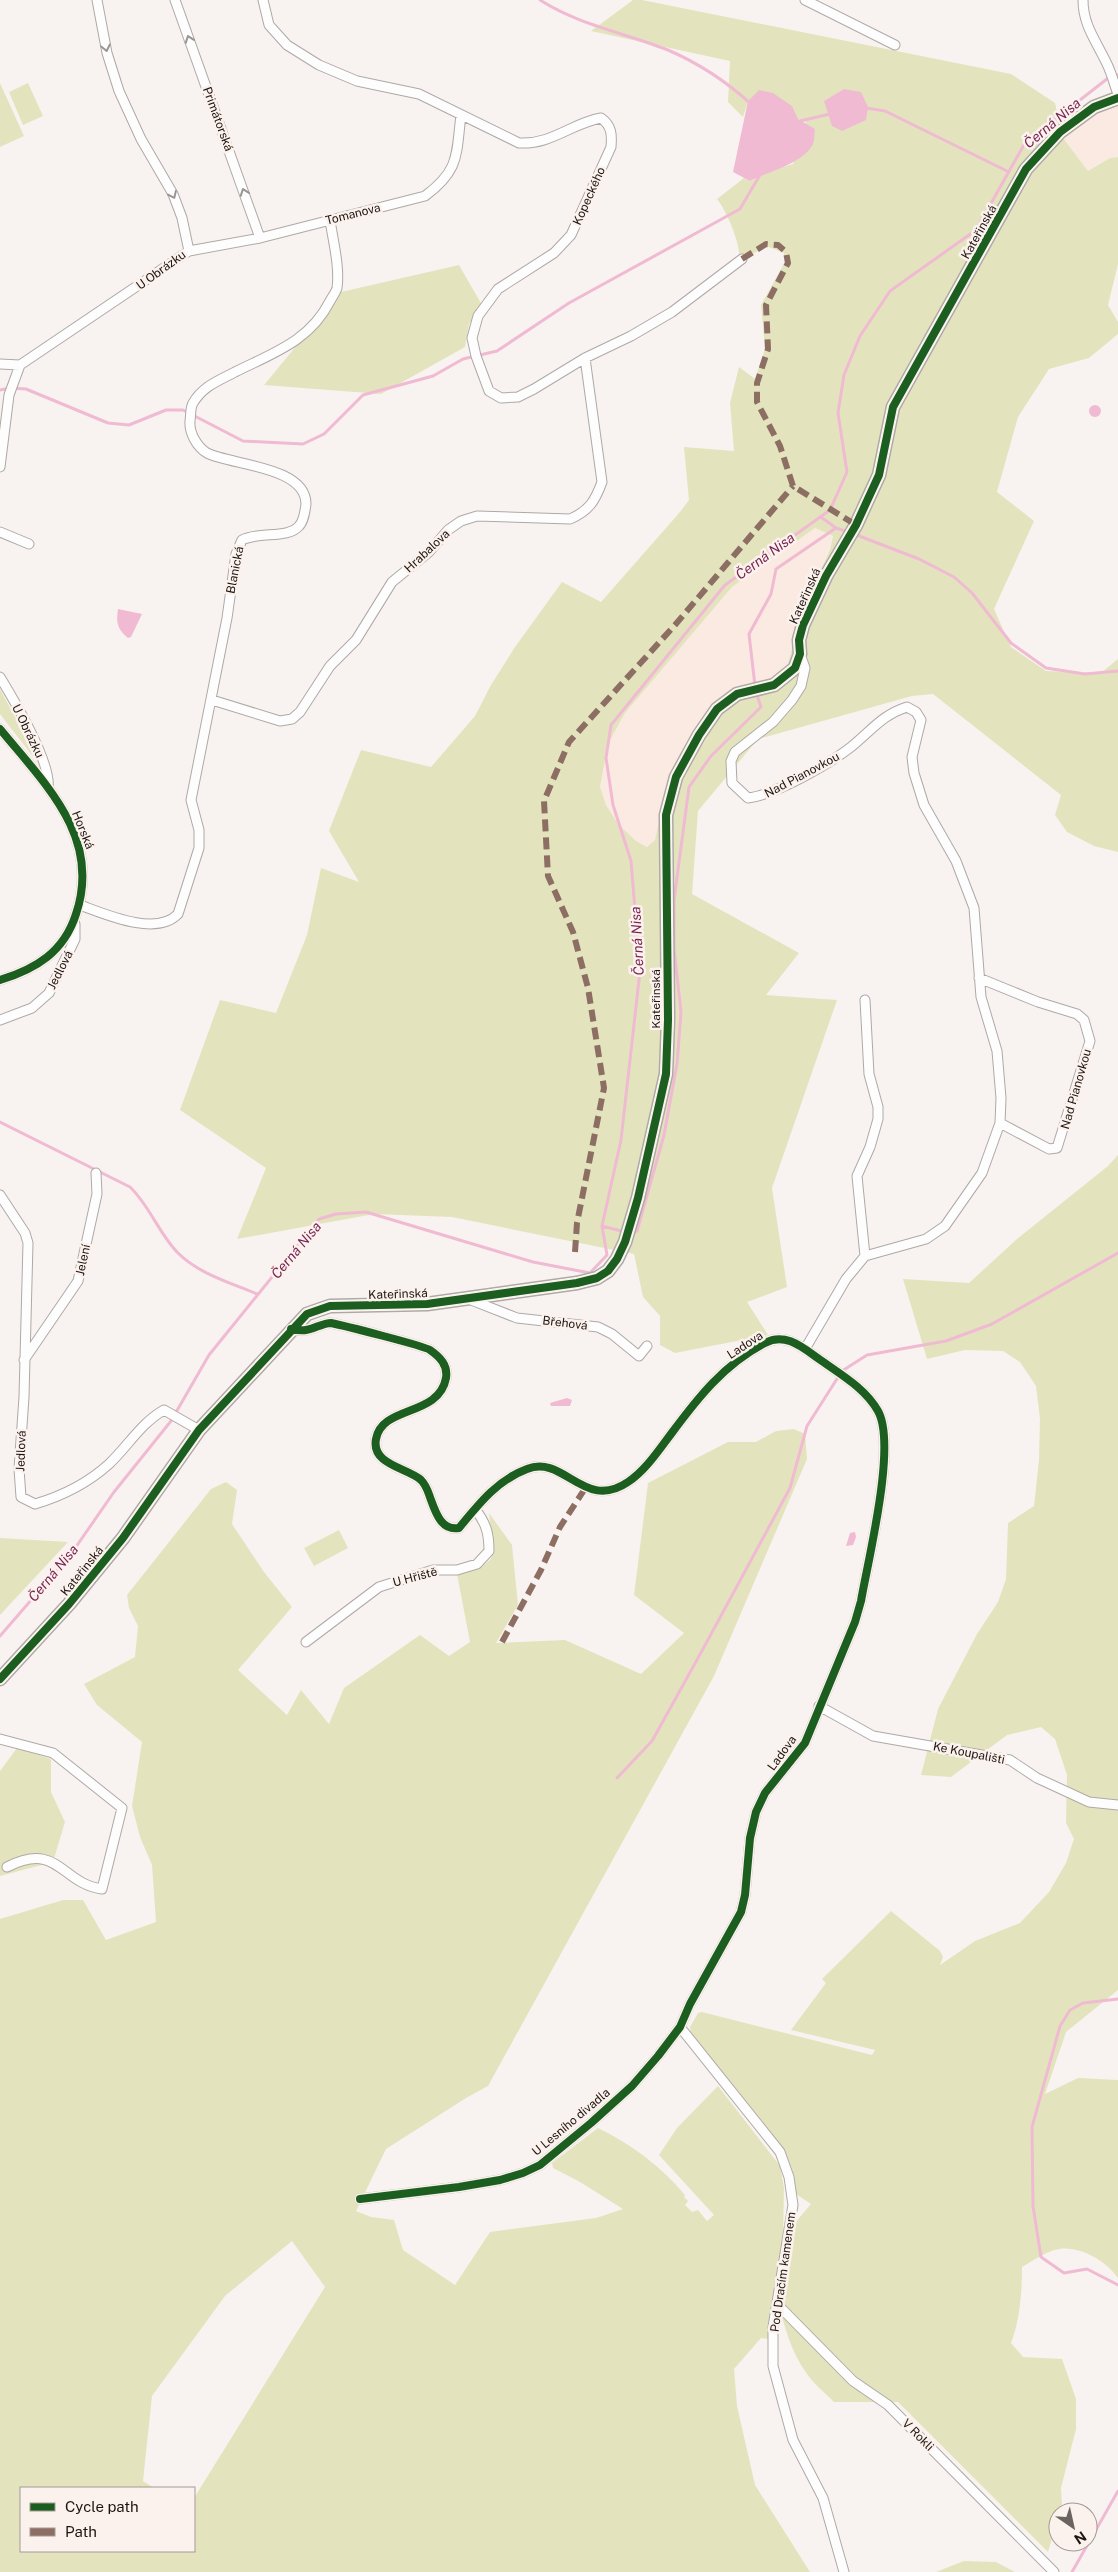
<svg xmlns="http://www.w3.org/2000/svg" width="1118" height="2572" font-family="'Public Sans',sans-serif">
<rect width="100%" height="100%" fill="#f8f3f0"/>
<path fill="#fbeae1" d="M1118,102V157L1110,158L1088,171L1063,138L1077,124Z
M815,528L833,536L786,672L665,793L655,840L647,847L636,841L619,825L606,805L600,787L608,744L625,713L732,587Z"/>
<path fill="#e3e4be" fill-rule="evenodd" d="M633,0H642L1011,74L1055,103L1063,138L1088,171L1110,158L1118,157V264L1108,305L1118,322V334L1089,358L1049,369L1018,417L997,492L1034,521L994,609L1011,647L1046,671L1101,673L1118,659V852L1094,846L1067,832L1055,815L1061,795L933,694L912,696L758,739L698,811L692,894L799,953L766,995L837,1000L772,1188L787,1287L747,1302L768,1335L675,1353L660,1345V1316L643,1297L634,1254L452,1217L374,1214L237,1239L266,1168L180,1110L220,1000L276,1013L307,935L321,868L359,882L329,831L361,750L431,767L475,716L491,685L515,647L562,582L601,602L680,512L689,500L684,447L734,451L730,403L739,367L755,379L765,349L761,305L785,262L784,253L766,246L739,262C742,246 727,212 717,199L744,178L750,181L769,171L793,164L806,122L748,101L743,117L728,102L730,61L591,31ZM815,528L833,536L830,549L799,620L786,672L767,690L733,689L713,706L693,732L665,793L655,840L647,847L636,841L619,825L606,805L600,787L608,744L625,713L732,587Z
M0,83L24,136L0,147Z
M28,83L43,116L23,125L9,92Z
M459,265L482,305L469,324L465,347L381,394L264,385L341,292Z
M0,689L44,771L0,714Z
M1118,1155V1990L1066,2032L1045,2094L1078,2078L1118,2080V2278C1106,2260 1076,2243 1054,2250C1043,2254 1032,2261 1022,2267C1022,2292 1020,2320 1011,2343L1023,2357L1062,2359L1076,2399V2429L1061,2488L1062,2505L1048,2552L898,2402H834C825,2393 814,2384 807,2374C790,2351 784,2324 777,2298L769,2339L761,2338L734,2369L737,2406L755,2485L810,2572H0V1919L63,1900H83L106,1940L156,1922L152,1865L140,1837L132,1806L142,1742L97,1705L84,1684L135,1657L138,1626L129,1608L127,1595L211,1489L226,1482L237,1490L232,1524L264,1572L292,1607L238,1670L287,1715L301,1690L329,1724L344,1688L420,1635L449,1656L470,1642L457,1574L479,1569L491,1559L493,1545L489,1513L512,1545L518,1605L496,1643L565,1640L641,1674L684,1633L634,1595L648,1483L728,1442H756L776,1431L794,1429L805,1434L807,1459L714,1676L488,2086L466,2098L386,2149L356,2211L371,2217L394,2220L403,2250L455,2285L490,2232L596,2218L623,2209L580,2182L553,2168L552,2163L598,2128C631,2144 662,2167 685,2195L684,2197L688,2201L685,2205L692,2212L698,2210L707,2221L714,2215L659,2155L677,2128L718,2086L780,2166L784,2188L783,2237L811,2204L796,2194L792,2169L784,2149L734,2086L691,2035L690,2027L698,2013L702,2012L872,2055L875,2050L791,2030L826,1983L822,1979L891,1911L940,1951L943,1957L940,1965L975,1941L1020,1923L1049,1892L1066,1863L1074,1839L1066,1823L1067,1775L1055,1739L1041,1727L1007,1735L951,1777L921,1775L938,1709L977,1634L998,1602L1006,1579L1008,1523L1034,1506L1039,1460L1040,1419L1036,1386L1020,1362L1003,1351L965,1350L927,1359L903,1279L969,1283L1017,1239L1108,1166ZM292,2241L325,2287L194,2498V2551H21V2488H154L143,2481L152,2396L225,2296Z
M339,1530L348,1548L314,1566L304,1548Z
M0,1538L68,1542L0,1615Z
M17,1748L51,1759V1792L65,1822L53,1862L0,1876V1771Z
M964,2561L996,2562L1015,2572H936Z"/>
<path fill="#f0bad2" d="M844,89L861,92L868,107L866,120L842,131L832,126L824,101Z
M759,90L773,93L792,106L798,119L815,129C814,133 815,140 813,144C803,164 769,171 750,181L733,172L748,101Z
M1089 411a6 6 0 1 1 12 0a6 6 0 1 1-12 0Z
M118,609L142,614L131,637L128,638C117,629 116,622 118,609Z
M567,1398L572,1400L570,1406H551L550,1403Z
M855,1532L856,1537L853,1545L846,1546L850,1533Z"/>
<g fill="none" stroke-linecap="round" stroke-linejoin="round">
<path stroke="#f0bad2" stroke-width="3" d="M540,0C579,25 625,33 668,50C698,63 727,82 751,104
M866,108L885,111L1007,171
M800,121L830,114
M0,390L10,388L26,389L108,423L129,425L166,410H183L243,441L303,444L324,434L363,395L433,376L463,359L497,351L569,303L740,209L761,173
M821,517L836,528L848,532
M854,534L919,559L954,577L972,593L1011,643L1046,668L1085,674L1118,671
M755,686L749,634L771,594L776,569L836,528
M0,1122L130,1187C150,1206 159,1234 178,1253C199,1274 231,1283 257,1294
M602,1226L625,1232
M631,1234L637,1231L664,1135L677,1064L681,1012L674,949V900L689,787L711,756L761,707L756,692
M0,1636L71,1554L114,1492L171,1421L209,1355L319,1219L336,1214L366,1212L533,1262L590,1273L607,1255L602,1226L621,1140L640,971L631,861L613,805L606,758L611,725L725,585L830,510L847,472L838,413L844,375L860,336L890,291L976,230L1025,143L1112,75H1118
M617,1778L652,1741L703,1649L790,1488L807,1426L842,1371L867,1355L946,1341L992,1324L1118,1253
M1118,1999L1083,2003L1070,2010L1060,2026L1032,2127L1033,2206L1041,2257L1064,2273L1087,2269L1118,2285
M1072,2572L1118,2491"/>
<g stroke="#afa9a6" stroke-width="11">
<path id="street" d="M97,0L107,53L119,91L141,139L173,194L182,218L189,251
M175,0L260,238
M263,0L269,25L287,45L319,65L357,81L419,94L519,143C551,145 572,123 601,118C612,126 612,135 611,147L571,235L554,253L498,289L478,316L472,338L476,356L489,391L501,398L518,397L534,389L585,358L631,336L672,312L742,259
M805,0L895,45
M1083,0C1083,26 1097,42 1107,64C1112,74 1114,84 1118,94
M0,364L20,365
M0,467L9,395L20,365L189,251L260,238L425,196C460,170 456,155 461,115
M0,532L29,544
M800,654L805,668L801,686L792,700L773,722L735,752L731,761L732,783L748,798C775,795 829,764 851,747C872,730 882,715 907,707L916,712L921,720L912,757L914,773L924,805L956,861L974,908L981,997L997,1051L1001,1098L1000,1123L982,1173L945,1226L926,1239L865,1256L846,1279L805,1349
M0,677C14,700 52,763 48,788
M212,700L280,721L292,719L300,712L330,666L356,640L392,582L429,552L448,530L461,521L477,516L570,519C589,511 595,501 602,482L585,358
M0,729C45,784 102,837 76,914C64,952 36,969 0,980
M80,905C105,914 156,937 178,914L199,848V830L191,800L227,618L236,554L242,540C259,531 288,539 299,526C304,521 305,511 306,504C306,466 230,465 207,453C197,447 189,433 190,421C191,415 190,408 193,403C203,386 218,381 235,372C273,353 310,341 330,301C332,297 336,292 337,288C340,267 333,241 330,220
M979,978L1038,1002L1077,1014L1084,1020L1090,1041L1057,1148L1049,1149L1000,1123
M865,1000L869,1074L878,1107V1119L870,1147L857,1176L865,1256
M0,1020L32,1008L49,993L75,939V924
M0,1195L25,1233L28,1243L24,1397L19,1469L21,1497L35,1504C62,1496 88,1483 109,1464C128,1446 141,1423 164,1410L199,1430
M471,1300L517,1318L598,1327L612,1334L639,1356L647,1346
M291,1329C296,1330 301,1331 306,1330C314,1329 323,1323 331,1323C341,1325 425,1346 430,1350C440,1357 448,1365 446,1378C439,1417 382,1405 376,1439C371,1465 408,1468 421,1480C427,1486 428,1492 431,1500C436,1514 442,1531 459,1528C478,1505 497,1480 527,1469C564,1454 584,1512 628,1482C645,1471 659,1450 671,1434C697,1399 724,1364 765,1343C785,1332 802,1347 819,1359C840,1374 865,1388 878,1411C897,1445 868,1560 861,1601L855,1622L805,1743L765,1793L756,1812L750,1838L745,1895L741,1912L690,2004L680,2027L658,2056L632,2086L591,2123L540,2165L523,2173L500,2180L459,2187L360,2199
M24,1360L78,1281L97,1194L96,1173
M306,1642L379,1587L433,1570H457L477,1564L489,1551C489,1533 486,1523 475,1509
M819,1706L873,1736L1010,1760L1037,1778L1089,1802L1118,1805
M0,1739L53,1753L122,1808L102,1889C60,1883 59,1841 7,1867
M680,2027L780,2152L789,2177L793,2205L773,2327V2366L793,2440L823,2498L844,2572
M777,2304L853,2381L888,2405L1054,2572"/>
</g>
<g stroke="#afa9a6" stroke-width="15">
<path id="secondary" d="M0,1679L69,1604L123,1538L199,1430L307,1314L330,1306L427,1304L577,1283L597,1278L608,1271L617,1259L625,1242L638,1198L666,1074L668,1020L666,815L676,777L699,735L717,709L737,694L774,685L795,668L800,654L799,640L803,625L826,576L856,525L879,475L893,407L1026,169L1060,132L1094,107L1118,98"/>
</g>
<use href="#street" stroke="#fefdfd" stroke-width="9"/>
<use href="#secondary" stroke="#fefdfd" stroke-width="12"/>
<path stroke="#8d6e63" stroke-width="6" stroke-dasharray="12 6" stroke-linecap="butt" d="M742,259L766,244L778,245L786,252L788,263L766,305L768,349L757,383V402L780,446L793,486L856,525
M575,1252L577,1223L604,1088L588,988L573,932L548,876L544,801L569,742L675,625L793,486
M502,1642L541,1570L560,1527L586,1487"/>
<g stroke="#fcf2ed" stroke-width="11">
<path id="cycleway" d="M0,729C45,784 102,837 76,914C64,952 36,969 0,980
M291,1329C296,1330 301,1331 306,1330C314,1329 323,1323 331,1323C341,1325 425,1346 430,1350C440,1357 448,1365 446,1378C439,1417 382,1405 376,1439C371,1465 408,1468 421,1480C427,1486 428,1492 431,1500C436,1514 442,1531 459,1528C478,1505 497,1480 527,1469C564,1454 584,1512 628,1482C645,1471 659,1450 671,1434C697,1399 724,1364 765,1343C785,1332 802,1347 819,1359C840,1374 865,1388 878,1411C897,1445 868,1560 861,1601L855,1622L805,1743L765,1793L756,1812L750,1838L745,1895L741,1912L690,2004L680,2027L658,2056L632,2086L591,2123L540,2165L523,2173L500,2180L459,2187L360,2199
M0,1679L69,1604L123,1538L199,1430L307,1314L330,1306L427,1304L577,1283L597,1278L608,1271L617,1259L625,1242L638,1198L666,1074L668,1020L666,815L676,777L699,735L717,709L737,694L774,685L795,668L800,654L799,640L803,625L826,576L856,525L879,475L893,407L1026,169L1060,132L1094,107L1118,98"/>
</g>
<use href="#cycleway" stroke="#1b5e20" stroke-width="8"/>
</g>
<defs><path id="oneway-chevron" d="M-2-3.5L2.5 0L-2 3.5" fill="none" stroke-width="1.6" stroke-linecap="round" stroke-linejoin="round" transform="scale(1.25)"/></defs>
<g stroke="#999593">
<use href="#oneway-chevron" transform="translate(189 39) rotate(-110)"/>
<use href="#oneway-chevron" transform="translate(106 48) rotate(78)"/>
<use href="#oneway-chevron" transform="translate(244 192) rotate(-110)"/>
<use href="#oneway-chevron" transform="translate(173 195) rotate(65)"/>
</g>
<g text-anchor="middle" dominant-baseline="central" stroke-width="5" stroke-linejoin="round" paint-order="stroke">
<g font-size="12" fill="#1e1511" stroke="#fcf2ed">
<text transform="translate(218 119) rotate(70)">Primátorská</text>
<text transform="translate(589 196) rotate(-66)">Kopeckého</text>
<text transform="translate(353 214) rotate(-14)">Tomanova</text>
<text transform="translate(979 232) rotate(-61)">Kateřinská</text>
<text transform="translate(161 270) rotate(-36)">U Obrázku</text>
<text transform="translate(427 551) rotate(-43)">Hrabalova</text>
<text transform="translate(235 570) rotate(-79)">Blanická</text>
<text transform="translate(805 596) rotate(-66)">Kateřinská</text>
<text transform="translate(28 731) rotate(64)">U Obrázku</text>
<text transform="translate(802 775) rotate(-28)">Nad Pianovkou</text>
<text transform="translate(83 830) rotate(68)">Horská</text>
<text transform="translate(60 970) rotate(-63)">Jedlová</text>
<text transform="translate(656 999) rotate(-90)">Kateřinská</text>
<text transform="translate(1076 1089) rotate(-74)">Nad Pianovkou</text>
<text transform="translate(83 1260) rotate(-78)">Jelení</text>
<text transform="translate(398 1294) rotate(-2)">Kateřinská</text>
<text transform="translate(565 1323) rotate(7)">Břehová</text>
<text transform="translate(745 1345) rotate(-33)">Ladova</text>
<text transform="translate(21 1451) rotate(-88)">Jedlová</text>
<text transform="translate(82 1571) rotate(-51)">Kateřinská</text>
<text transform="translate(415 1577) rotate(-15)">U Hřiště</text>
<text transform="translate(782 1753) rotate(-54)">Ladova</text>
<text transform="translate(969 1753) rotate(11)">Ke Koupališti</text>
<text transform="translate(571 2122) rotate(-40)">U Lesního divadla</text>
<text transform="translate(783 2272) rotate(-82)">Pod Dračím kamenem</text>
<text transform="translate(918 2435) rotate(45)">V Rokli</text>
</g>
<g font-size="14" font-style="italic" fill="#792454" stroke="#fcf2ed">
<text transform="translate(1052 123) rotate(-40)">Černá Nisa</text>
<text transform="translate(765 556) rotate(-36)">Černá Nisa</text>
<text transform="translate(637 941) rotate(-93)">Černá Nisa</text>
<text transform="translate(296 1250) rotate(-50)">Černá Nisa</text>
<text transform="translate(53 1573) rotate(-50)">Černá Nisa</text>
</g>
</g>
<rect x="20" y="2487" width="175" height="65" fill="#fcf2ed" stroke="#a39a95"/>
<rect x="30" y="2503" width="25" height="8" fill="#1b5e20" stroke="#a39a95"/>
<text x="65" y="2512" font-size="15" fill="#1e1511">Cycle path</text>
<rect x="30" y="2528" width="25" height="8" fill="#8d6e63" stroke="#a39a95"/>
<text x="65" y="2537" font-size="15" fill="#1e1511">Path</text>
<g transform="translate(1073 2527) rotate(146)"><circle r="24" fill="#fcf2ed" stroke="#a39a95"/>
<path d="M0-4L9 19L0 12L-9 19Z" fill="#6a635f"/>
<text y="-8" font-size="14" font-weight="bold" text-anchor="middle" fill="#1e1511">N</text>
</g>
</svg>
